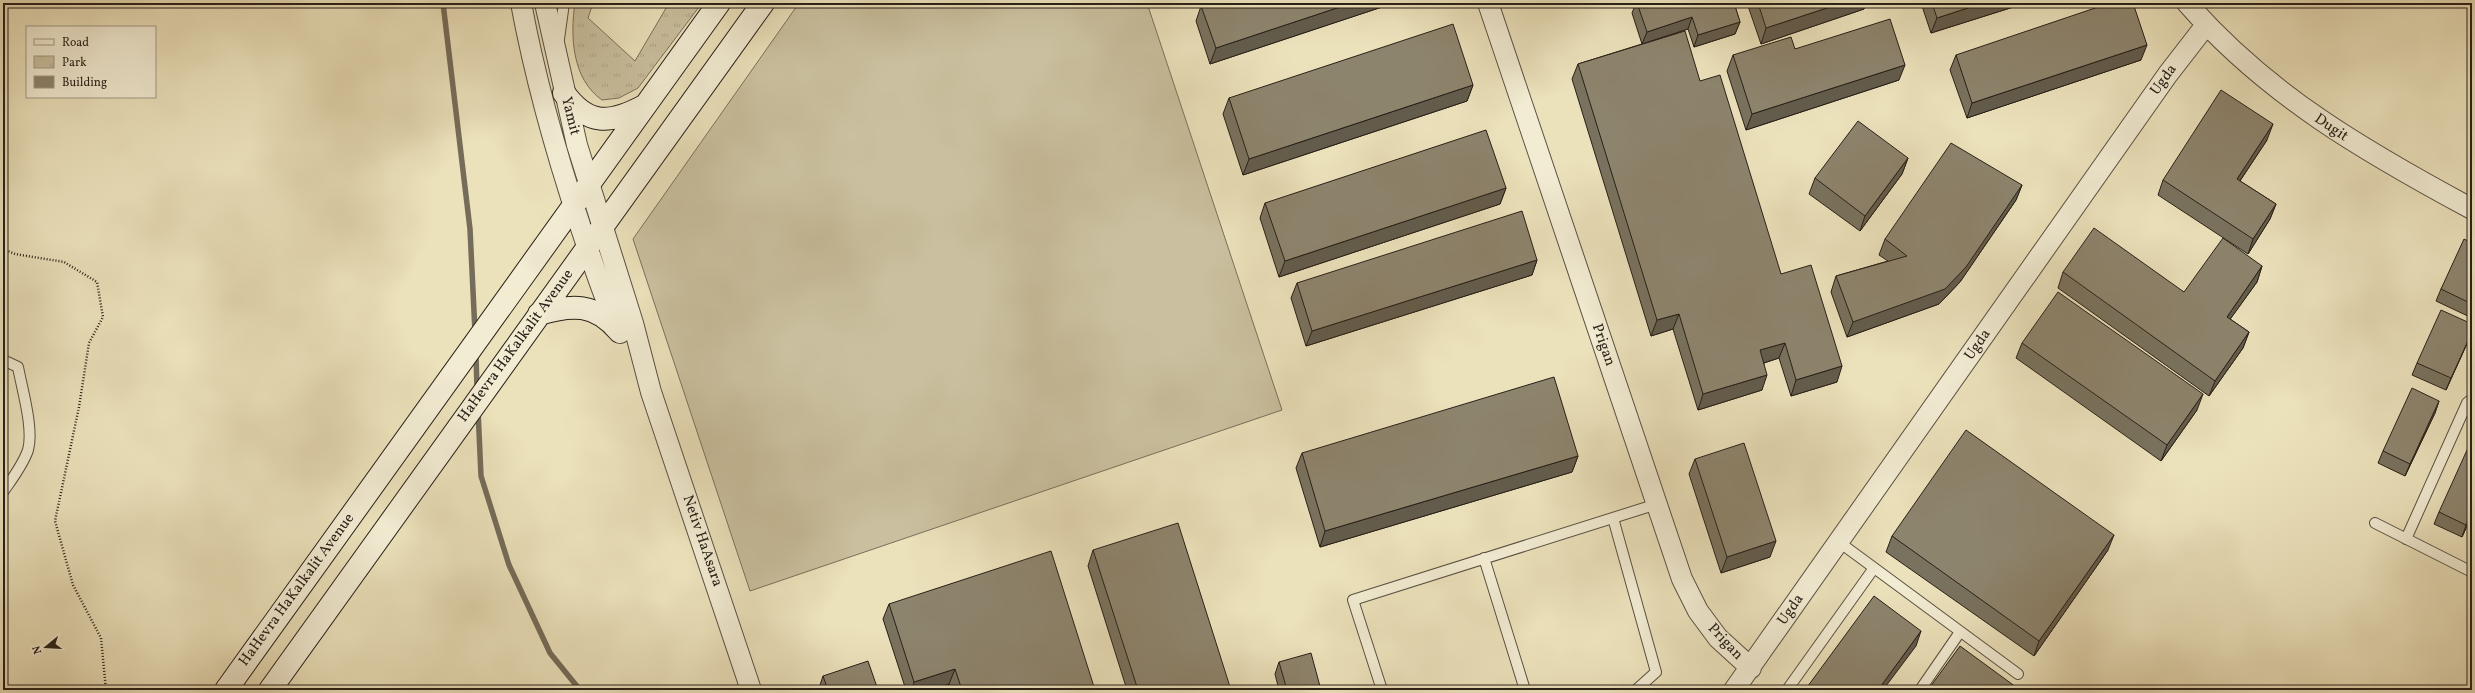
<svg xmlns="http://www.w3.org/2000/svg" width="2475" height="693" font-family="Vollkorn,serif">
<defs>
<pattern id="park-tufts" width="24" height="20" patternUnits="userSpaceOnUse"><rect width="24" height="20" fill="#cac09f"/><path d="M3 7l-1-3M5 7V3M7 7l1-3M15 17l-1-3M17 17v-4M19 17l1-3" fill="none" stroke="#aea588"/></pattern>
</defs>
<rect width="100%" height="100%" fill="#ebe1bb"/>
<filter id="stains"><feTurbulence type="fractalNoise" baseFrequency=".005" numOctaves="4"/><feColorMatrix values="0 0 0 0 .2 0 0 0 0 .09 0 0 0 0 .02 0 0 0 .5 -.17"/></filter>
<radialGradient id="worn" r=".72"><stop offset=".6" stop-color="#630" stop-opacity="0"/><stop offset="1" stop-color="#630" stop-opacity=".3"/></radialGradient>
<path fill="#cac09f" stroke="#79705c" d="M799,3H1147L1282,410L750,591L633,239Z"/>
<path fill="url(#park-tufts)" stroke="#79705c" d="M575,3H593L588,18L635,61L669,3H702L638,88L619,98L602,100C572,79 570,36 575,3Z"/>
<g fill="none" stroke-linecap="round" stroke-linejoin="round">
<path stroke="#756c59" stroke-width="5.5" d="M443,3L470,229L475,332
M476,354L477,390
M478,410L481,476L509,565L550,653L580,690"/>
<g stroke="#595041" stroke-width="12">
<path id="lane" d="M559,39L564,3
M3,360L18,367C22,389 34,429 28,450C23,465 12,479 3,492
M1613,518L1656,672L1636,690
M2375,523L2472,572
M2406,539L2467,403L2472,399
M1839,542L2018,674
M1484,558L1525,690
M1382,690L1353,600L1657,504
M1787,690L1874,568
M1920,690L1960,632"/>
</g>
<g stroke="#595041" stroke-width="22">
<path id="street" d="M521,3C535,78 556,153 580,225C592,261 604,299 620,333
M545,3L577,145L633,323L651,392L751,690
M1488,3L1682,579L1698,611L1718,638L1751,668
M2187,3C2267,95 2366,152 2472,209
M1734,690L2168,74L2206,25"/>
</g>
<g stroke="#282018" stroke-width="24">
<path id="secondary" d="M564,93C588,126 610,124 644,106
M539,314C572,304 595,303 619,331
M226,690L719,3
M270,690L763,3"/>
</g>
<path stroke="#282018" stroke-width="2.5" stroke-dasharray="1 2" stroke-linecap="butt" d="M3,249L15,254L64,262L97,282L103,317L89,343L79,407L55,521L73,585L101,638L106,690"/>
<use href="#lane" stroke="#f2ecd3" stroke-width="10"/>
<use href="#street" stroke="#f2ecd3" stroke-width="20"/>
<use href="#secondary" stroke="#f2ecd3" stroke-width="22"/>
</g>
<path fill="#79725e" stroke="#282018" d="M1209,3H1394L1210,64L1196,21L1201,6Z
M1636,3H1734L1740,22L1735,34L1694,47L1688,29L1653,41L1700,81L1781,274L1837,382L1791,396L1779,358L1764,363L1762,390L1698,410L1673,329L1651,336L1572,79L1578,64L1642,44L1632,13Z
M1747,3H1867L1864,9L1761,44Z
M1921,3H2026L1931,33Z
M1795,49L1899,80L1746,130L1727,71L1733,55Z
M1956,55L2141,60L1967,118L1950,70Z
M1473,85L1467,101L1243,175L1223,114L1229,98Z
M2267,140L2240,181L2276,204L2270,219L2248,254L2158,195L2163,180Z
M1908,158L1902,174L1860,231L1809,194L1815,178Z
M2022,185L2016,200L1960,282L1939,304L1847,337L1831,292L1836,276L1888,261L1879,255L1885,239Z
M1506,188L1500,204L1279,277L1260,218L1265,203Z
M2472,243V318L2436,301L2441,289Z
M1537,260L1532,275L1306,346L1291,298L1297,283Z
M2262,266L2257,282L2230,319L2249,332L2243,348L2209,396L2058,288L2063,272L2184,292Z
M2472,324V333L2470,337L2446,390L2412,375L2417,363Z
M2022,343L2197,410L2161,461L2016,358Z
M2439,401L2435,413L2405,476L2378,463L2383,451Z
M1302,453L1578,456L1572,472L1320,547L1296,468Z
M1695,459L1770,557L1721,573L1689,474Z
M2439,512L2472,515L2462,537L2434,524Z
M1892,536L2108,550L2034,656L1886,552Z
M1093,550L1231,690H1127L1088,566Z
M889,604L1095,690H951L949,684L932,690H906L883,619Z
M1279,662L1321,690H1279L1275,674Z
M823,676L878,690H820L819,688Z"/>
<path fill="#635c4c" stroke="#282018" d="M1352,3H1394L1210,64L1216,48Z
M1842,3H1867L1864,9L1761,44L1766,28Z
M1983,3H2026L1931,33L1937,18Z
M1692,17L1688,29L1642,44L1647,32Z
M1740,22L1735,34L1694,47L1698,35Z
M2147,45L2141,60L1967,118L1972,103Z
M1905,65L1899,80L1746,130L1752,114Z
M1473,85L1467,101L1243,175L1249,159Z
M2273,124L2267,140L2231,194L2237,179Z
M1908,158L1902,174L1860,231L1865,216Z
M2022,185L2016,200L1960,282L1939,304L1847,337L1853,322Z
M1506,188L1500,204L1279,277L1285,261Z
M2276,204L2270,219L2248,254L2253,239Z
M1537,260L1532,275L1306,346L1312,331Z
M2262,266L2257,282L2221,332L2227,317Z
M1679,314L1673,329L1651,336L1657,320Z
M2249,332L2243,348L2209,396L2215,381Z
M2472,332L2470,337L2446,390L2451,378Z
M1785,343L1779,358L1754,366L1760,350Z
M1842,366L1837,382L1791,396L1796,380Z
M1767,375L1762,390L1698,410L1703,394Z
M2203,394L2197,410L2161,461L2167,445Z
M2439,401L2435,413L2405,476L2410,464Z
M1578,456L1572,472L1320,547L1325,531Z
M2472,513V515L2462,537L2466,525Z
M2114,535L2108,550L2034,656L2039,641Z
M1776,541L1770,557L1721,573L1727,557Z
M1921,631L1916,646L1883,690H1878Z
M955,669L949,684L932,690H912L914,682Z"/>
<path fill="#8d846d" stroke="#282018" d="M1209,3H1352L1216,48L1201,6Z
M1637,3H1734L1740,22L1698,35L1692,17L1647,32Z
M1758,3H1842L1766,28Z
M1932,3H1983L1937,18Z
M2110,3H2133L2147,45L1972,103L1956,55Z
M1890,19L1905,65L1752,114L1733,55L1791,37L1795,49Z
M1453,24L1473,85L1249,159L1229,98Z
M1685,31L1700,81L1720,75L1781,274L1811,265L1842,366L1796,380L1785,343L1760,350L1767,375L1703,394L1679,314L1657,320L1578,64Z
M2221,90L2273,124L2237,179L2276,204L2253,239L2163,180Z
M1858,121L1908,158L1865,216L1815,178Z
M1486,130L1506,188L1285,261L1265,203Z
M1951,143L2022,185L1966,267L1945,289L1853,322L1836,276L1907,256L1885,239Z
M1522,211L1537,260L1312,331L1297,283Z
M2094,228L2184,292L2223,238L2262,266L2227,317L2249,332L2215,381L2063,272Z
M2464,239L2472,243V304L2441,289Z
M2058,292L2203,394L2167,445L2022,343Z
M2441,310L2472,324V332L2451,378L2417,363Z
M1554,377L1578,456L1325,531L1302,453Z
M2412,388L2439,401L2410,464L2383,451Z
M1966,430L2114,535L2039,641L1892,536Z
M2472,439V513L2466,525L2439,512Z
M1744,443L1776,541L1727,557L1695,459Z
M1178,523L1231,690H1138L1093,550Z
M1051,551L1095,690H962L955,669L914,682L889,604Z
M1874,596L1921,631L1878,690H1805Z
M1960,646L2016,687L2014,690H1928Z
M1311,653L1321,690H1287L1279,662Z
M868,661L878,690H828L823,676Z"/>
<g text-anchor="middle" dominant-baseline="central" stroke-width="3" stroke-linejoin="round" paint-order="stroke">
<g font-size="15" fill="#282018" stroke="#f2ecd3">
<text transform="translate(2164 80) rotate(-54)">Ugda</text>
<text transform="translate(570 116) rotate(76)">Yamit</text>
<text transform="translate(2331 128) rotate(34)">Dugit</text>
<text transform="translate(1603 345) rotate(71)">Prigan</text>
<text transform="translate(1978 345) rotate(-55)">Ugda</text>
<text transform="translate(516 346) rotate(-54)">HaHevra HaKalkalit Avenue</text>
<text transform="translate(702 541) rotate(71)">Netiv HaAsara</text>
<text transform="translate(297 590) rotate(-54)">HaHevra HaKalkalit Avenue</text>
<text transform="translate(1791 610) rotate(-55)">Ugda</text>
<text transform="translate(1725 642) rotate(47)">Prigan</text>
</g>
</g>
<rect width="2475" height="693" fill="none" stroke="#ebe1bb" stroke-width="16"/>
<rect x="4" y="4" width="2467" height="685" fill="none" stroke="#282018" stroke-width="2"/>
<rect x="8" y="8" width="2459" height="677" fill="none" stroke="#282018"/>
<rect x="26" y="26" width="130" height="72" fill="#f2ecd3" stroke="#a19a88"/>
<rect x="34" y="39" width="20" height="6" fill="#f2ecd3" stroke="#a19a88"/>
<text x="62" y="46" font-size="12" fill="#282018">Road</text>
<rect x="34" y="56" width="20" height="12" fill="url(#park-tufts)" stroke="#a19a88"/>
<text x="62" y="66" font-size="12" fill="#282018">Park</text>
<rect x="34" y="76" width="20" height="12" fill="#8d846d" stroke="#a19a88"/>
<text x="62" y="86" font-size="12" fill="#282018">Building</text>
<g transform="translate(46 647) rotate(252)" stroke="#f2ecd3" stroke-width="3" paint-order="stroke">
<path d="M0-3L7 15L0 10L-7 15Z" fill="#282018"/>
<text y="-6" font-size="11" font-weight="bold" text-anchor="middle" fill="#282018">N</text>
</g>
<rect width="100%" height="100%" filter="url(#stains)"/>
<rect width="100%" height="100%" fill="url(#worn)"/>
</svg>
